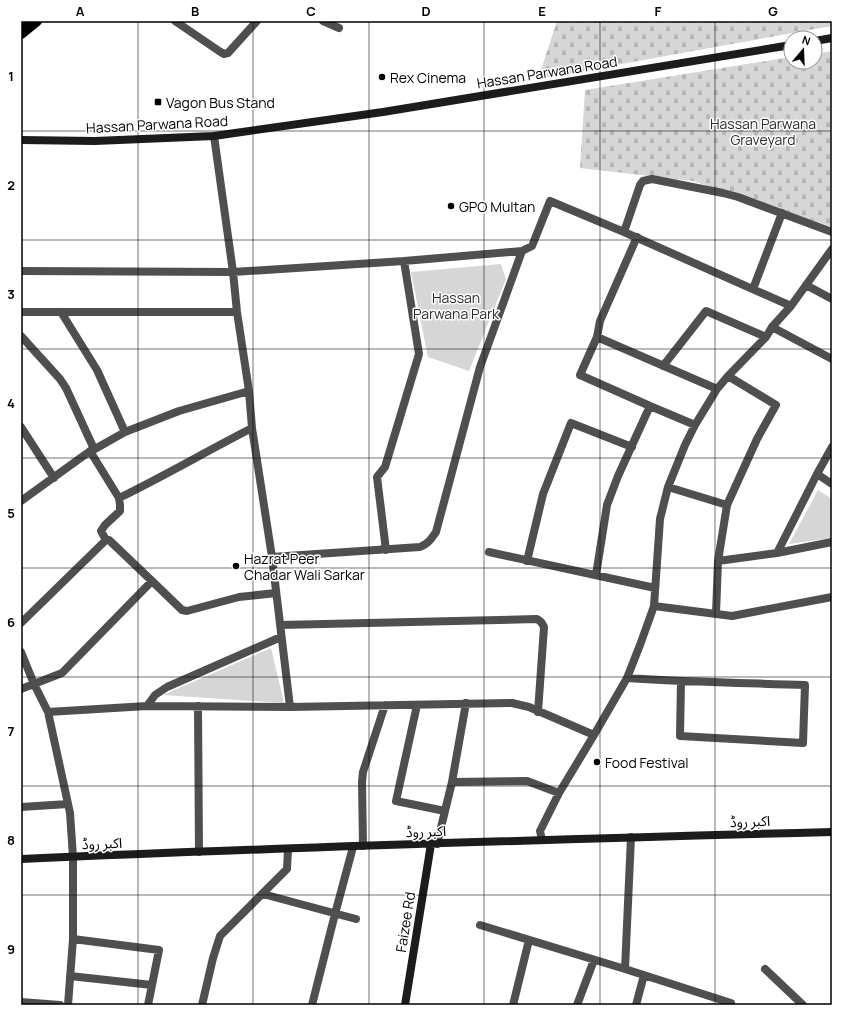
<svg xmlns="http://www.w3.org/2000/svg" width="853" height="1026" font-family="Manrope,'Noto Sans Arabic',sans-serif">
<defs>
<pattern id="cemetery-stones" width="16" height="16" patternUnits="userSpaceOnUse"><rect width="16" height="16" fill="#d6d6d6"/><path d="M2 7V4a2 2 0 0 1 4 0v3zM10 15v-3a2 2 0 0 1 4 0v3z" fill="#b6b6b6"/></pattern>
</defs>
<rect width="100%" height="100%" fill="#fff"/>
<path fill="#d6d6d6" d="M501,264L506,279L469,371L428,357L411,272Z
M818,490L832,499V538L789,544Z
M271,648L284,703L163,695Z"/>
<path fill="url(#cemetery-stones)" d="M557,21H832V26L538,79Z
M832,51V227L693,181L580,168L585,90L791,57V62H815V54Z"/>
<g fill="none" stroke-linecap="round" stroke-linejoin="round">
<g stroke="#dbdbdb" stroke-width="11">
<path id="primary" d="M21,22L22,21
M21,34L37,21"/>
</g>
<path stroke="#4f4f4f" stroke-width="8" d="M175,21L219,51L224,54L228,53L257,21
M323,21L339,28
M624,232L791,306
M21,271L233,272L404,261L522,251
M806,285L832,299
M753,289L782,213
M21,312H237
M61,312L97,370L125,432
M772,327L832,359
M21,336L60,379L66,388L94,449
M597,337L600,321L637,237
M663,366L706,311L766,337
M728,376L776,405L757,439L727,505L718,561L777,553L817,474L832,447
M650,406L580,375L597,337L717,389
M21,427L54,478
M90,451L119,498
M817,474L832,484
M668,487L727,505
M21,501L86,454L125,432L179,411L249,391
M106,540L101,531L105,525L120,511V505L119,498C164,476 207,451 252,428
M386,550L377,477L385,467L419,354L404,261
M489,552L655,588
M777,553L832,542
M272,557L420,547C428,544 431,539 436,532L480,367L522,251L532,246L550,201L624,232L640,185L643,181L652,179L723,193L738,197L832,232
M527,561L543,494L571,423L632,447
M596,575L607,505L618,476L650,406L695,425
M654,606L732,616L832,597
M716,614L718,561
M21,623L106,540H109L152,581
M280,625L537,619C541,621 542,623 544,627L538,712
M21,652L34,684L48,712L70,813L73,857V939L68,1005
M627,678C686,682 746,683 805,685L803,743L680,736L681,681
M21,689L62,673L152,581L182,610L187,611L239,597L276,593
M417,705L396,801L445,811
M147,706L155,695L167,687L281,637
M198,706L199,852
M290,707L512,703L529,707L594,735L559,793L540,831L542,840
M48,712L147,706L290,707L272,557L252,428L249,391L237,312L233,272L214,136
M594,735L627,678L640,645L654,606L660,519L668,487L685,445L695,425L717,389L728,376L766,337L772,327L791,306L832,249
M452,782L527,781L559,793
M21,807L68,804
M631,837L625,969L731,1003
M437,844L452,782L466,703
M363,846L362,782L363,772L385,705
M263,894L356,919
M480,925L625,969
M73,939L159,950L148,1005
M765,969L803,1005
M70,976L152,985
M21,1002L60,1005
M202,1005L213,958L220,936L287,869L288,849
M312,1005L335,914L353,847
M513,1005L529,940
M577,1005L594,960
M636,1005L644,975"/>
<path stroke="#1c1c1c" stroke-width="8" d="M815,41L832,38
M21,140L95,141L214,136L383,112L791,45
M21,859C291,847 562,839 832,832
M405,1005L431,844"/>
<use href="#primary" stroke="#000" stroke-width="10"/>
</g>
<path fill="none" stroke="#000" stroke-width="1" stroke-opacity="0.55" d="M138,21V1005M253,21V1005M369,21V1005M484,21V1005M600,21V1005M715,21V1005M21,131H832M21,240H832M21,349H832M21,458H832M21,568H832M21,677H832M21,786H832M21,895H832"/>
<g fill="#000" stroke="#fff" stroke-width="1.5">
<circle cx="382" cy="77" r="4"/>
<rect x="154" y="98" width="8" height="8" rx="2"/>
<circle cx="451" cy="206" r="4"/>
<circle cx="236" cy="566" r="4"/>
<circle cx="597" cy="762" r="4"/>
</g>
<g text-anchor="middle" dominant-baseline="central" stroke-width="3" stroke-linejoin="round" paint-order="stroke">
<g font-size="14" fill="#000" stroke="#fff">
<text transform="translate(547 72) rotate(-9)">Hassan Parwana Road</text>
<text transform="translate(157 124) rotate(-3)">Hassan Parwana Road</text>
<text transform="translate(750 821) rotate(-2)">اکبر روڈ</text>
<text transform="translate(426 831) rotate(-2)">اکبر روڈ</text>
<text transform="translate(102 843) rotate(-2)">اکبر روڈ</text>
<text transform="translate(405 922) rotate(-81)">Faizee Rd</text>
</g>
<g font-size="14" fill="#000" stroke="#fff" text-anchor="start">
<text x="390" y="77">Rex Cinema</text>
<text x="166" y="102">Vagon Bus Stand</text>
<text x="459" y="206">GPO Multan</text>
<text x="244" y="558">Hazrat Peer<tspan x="244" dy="16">Chadar Wali Sarkar</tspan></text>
<text x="605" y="762">Food Festival</text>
</g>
<g font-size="14" fill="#2d2d2d" stroke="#fff">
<text x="763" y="123">Hassan Parwana<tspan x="763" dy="16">Graveyard</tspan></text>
<text x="456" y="297">Hassan<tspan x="456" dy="16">Parwana Park</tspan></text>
</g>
</g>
<rect width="853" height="1026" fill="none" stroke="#ffffff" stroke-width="44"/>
<g transform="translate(803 50) rotate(19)"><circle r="19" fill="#ffffff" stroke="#999999"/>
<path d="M0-3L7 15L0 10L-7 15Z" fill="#000000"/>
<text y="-6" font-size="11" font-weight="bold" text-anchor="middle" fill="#000000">N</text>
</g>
<rect x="22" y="22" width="809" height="982" fill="none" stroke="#000" stroke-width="1.5"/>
<g font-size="13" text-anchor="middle" font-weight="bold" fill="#000">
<text x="80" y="16">A</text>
<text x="195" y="16">B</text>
<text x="311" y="16">C</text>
<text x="426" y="16">D</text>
<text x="542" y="16">E</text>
<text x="658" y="16">F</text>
<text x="773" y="16">G</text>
<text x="11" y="81">1</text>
<text x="11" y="190">2</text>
<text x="11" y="299">3</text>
<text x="11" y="408">4</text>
<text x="11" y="518">5</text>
<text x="11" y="627">6</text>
<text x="11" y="736">7</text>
<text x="11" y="845">8</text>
<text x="11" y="954">9</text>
</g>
</svg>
